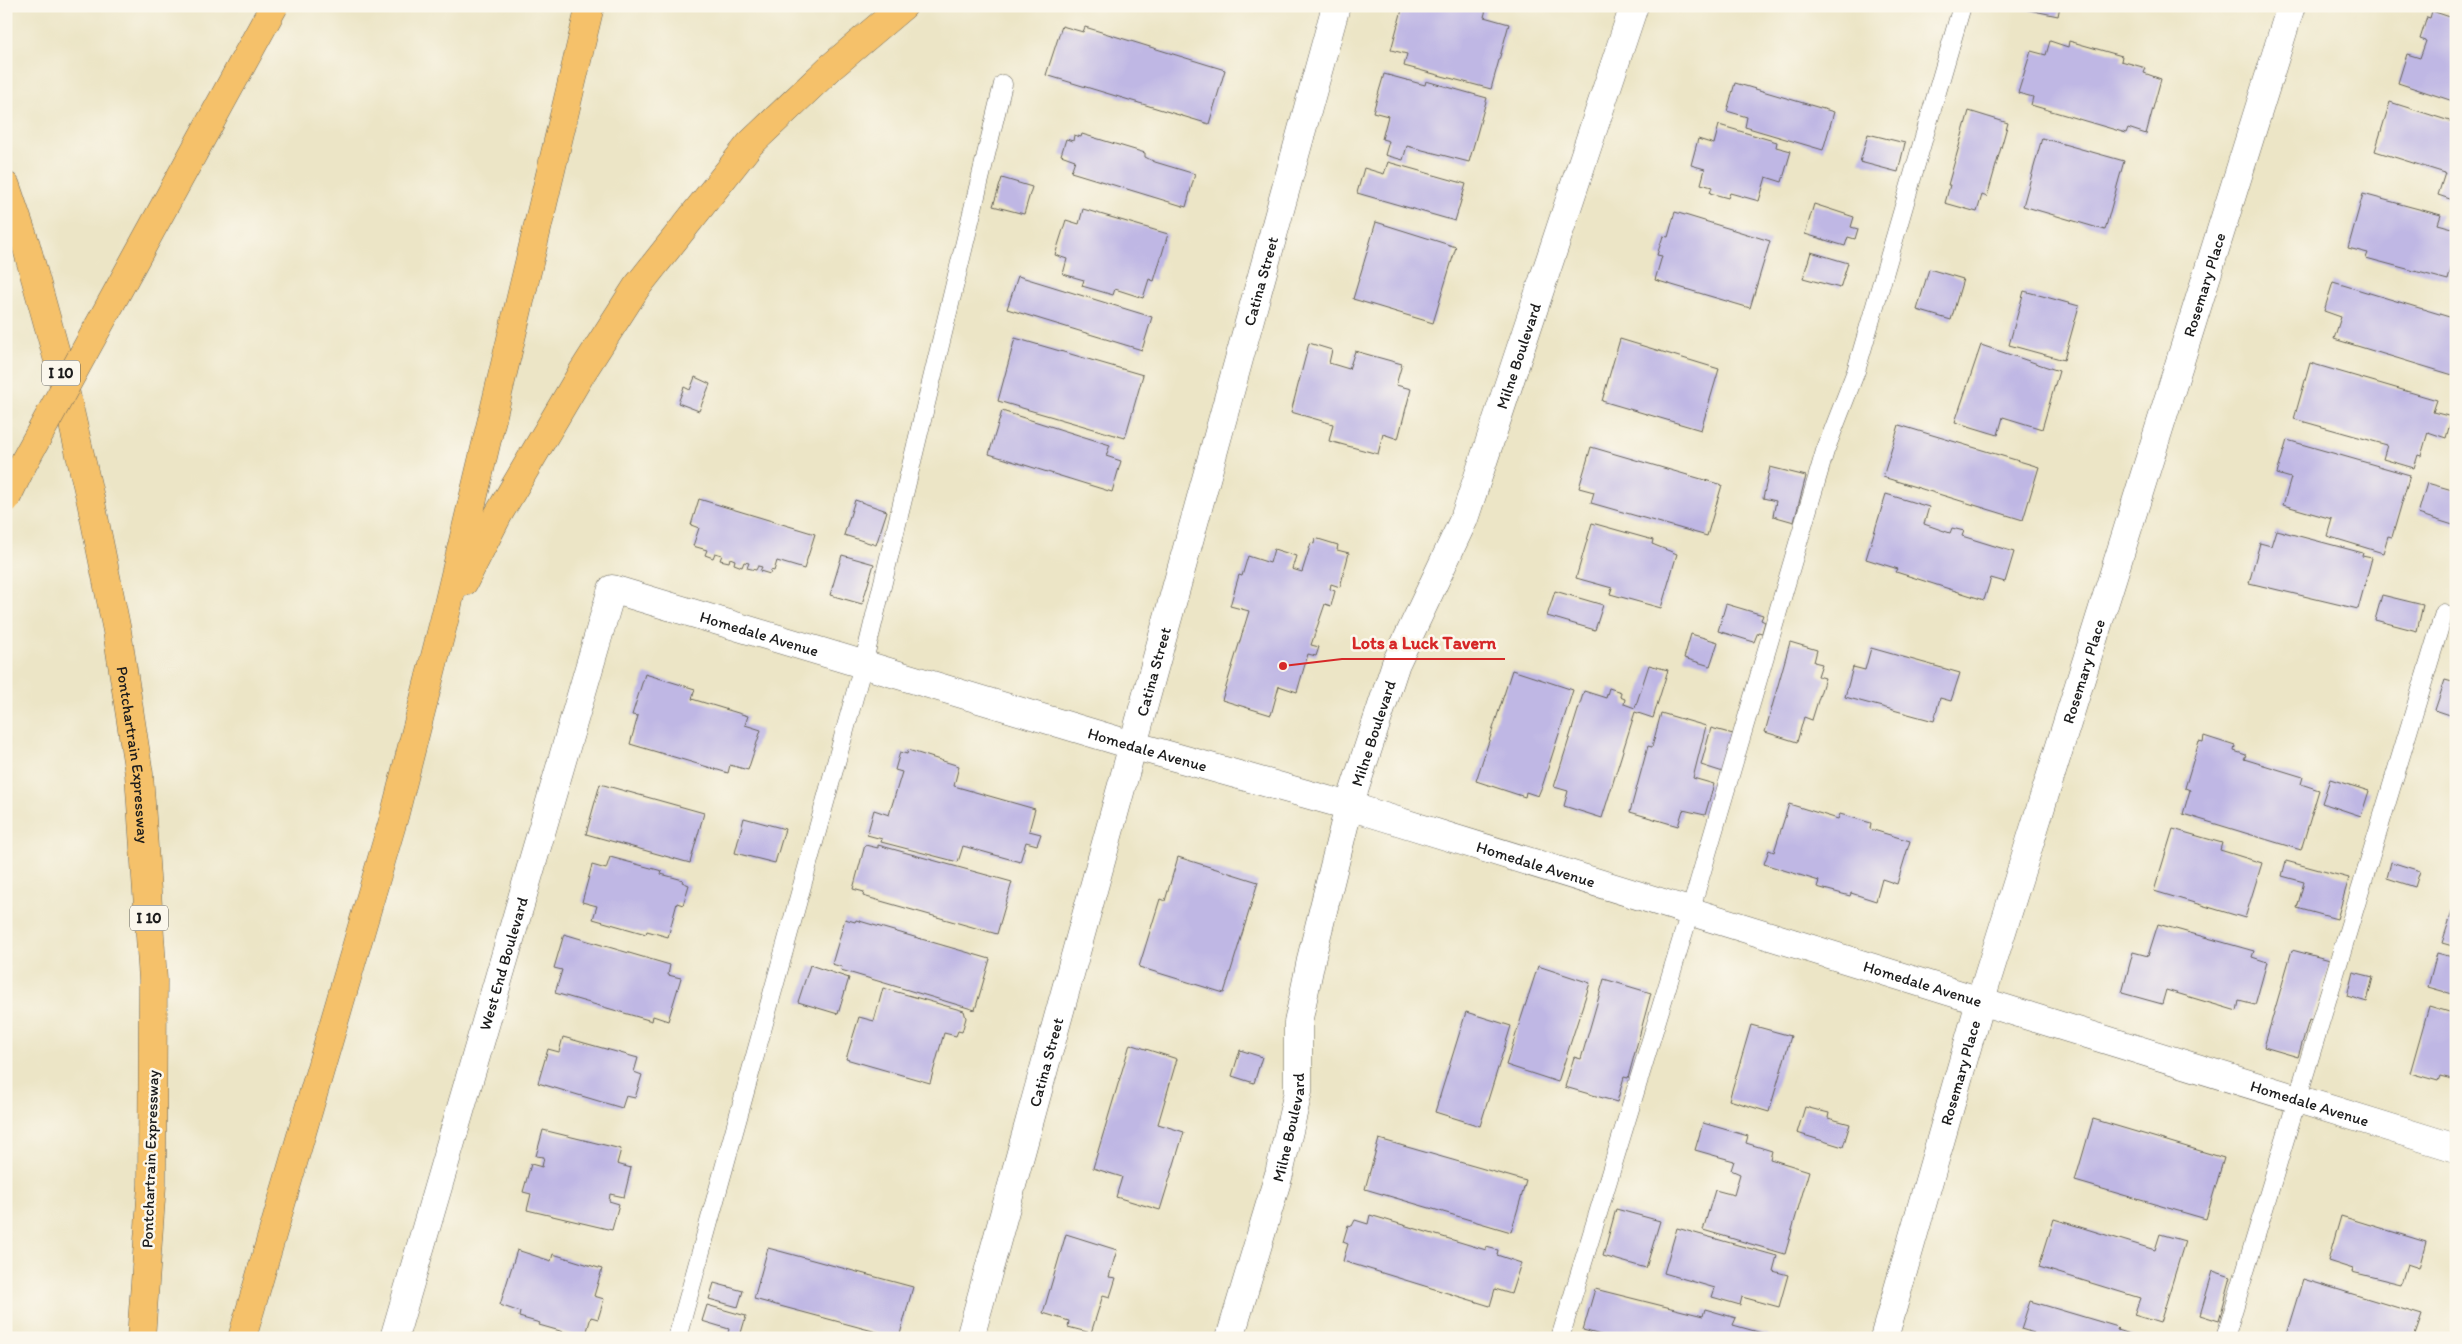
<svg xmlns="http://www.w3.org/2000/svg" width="2462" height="1344" font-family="Itim,sans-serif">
<rect width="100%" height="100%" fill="#fbf7ec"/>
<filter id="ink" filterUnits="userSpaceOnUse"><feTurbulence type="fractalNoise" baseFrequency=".02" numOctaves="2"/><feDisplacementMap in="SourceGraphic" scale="10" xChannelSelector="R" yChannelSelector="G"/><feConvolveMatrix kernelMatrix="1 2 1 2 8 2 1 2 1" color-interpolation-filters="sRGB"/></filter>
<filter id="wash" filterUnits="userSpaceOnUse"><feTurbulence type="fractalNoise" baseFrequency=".0096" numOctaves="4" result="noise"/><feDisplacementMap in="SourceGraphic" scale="20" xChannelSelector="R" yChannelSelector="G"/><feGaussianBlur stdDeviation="1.12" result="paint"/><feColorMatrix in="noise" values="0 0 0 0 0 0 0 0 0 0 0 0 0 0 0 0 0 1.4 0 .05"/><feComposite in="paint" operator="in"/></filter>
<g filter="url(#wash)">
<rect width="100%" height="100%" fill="#ece5c6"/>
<g id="blocks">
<path fill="#bfb7e4" d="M1403,6L1451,8L1452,6H1487L1484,17L1509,24L1491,89L1404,66L1407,54L1391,50Z
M2010,6H2060L2058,16Z
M2432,11L2456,19V102L2398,83L2407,54L2420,58L2426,41L2420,39L2427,17L2430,18Z
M1062,26L1083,32L1085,27L1225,70L1209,124L1046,75Z
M2050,41L2068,47L2069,41L2122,56L2121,61L2146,68L2144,73L2161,79L2146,134L2128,128L2126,133L2031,105L2033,97L2018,93L2031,51L2046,55Z
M1384,74L1425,85L1426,81L1487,98L1469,162L1407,146L1403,160L1385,155L1389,141L1382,139L1388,116L1373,112Z
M1735,83L1834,112L1823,150L1745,127L1747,117L1727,111Z
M2390,102L2456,123V201L2438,195L2445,173L2375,151Z
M1969,111L2008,123L1987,197L1982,195L1977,212L1945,203L1950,185H1948Z
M1719,125L1777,142L1776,147L1791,151L1782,182L1766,177L1759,201L1730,193L1728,198L1710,193L1712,187L1701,184L1705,169L1691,165L1698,139L1714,144Z
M1082,134L1145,153V157L1155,162L1195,174L1186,207L1071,172L1075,160L1061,155L1066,139L1073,141L1074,135L1081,137Z
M1868,134L1905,143L1898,172L1860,162Z
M2042,138L2124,161L2105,230L2023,206Z
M1388,162L1466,184L1455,221L1357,193L1364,168L1384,174Z
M1002,178L1032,187L1024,214L993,206Z
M2363,194L2441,215L2438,224L2456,229V250L2448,280L2366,258L2368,253L2348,248Z
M1814,204L1854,217L1851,227L1858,229L1855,239L1848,237L1845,246L1805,234Z
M1083,209L1168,234L1154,281L1149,279L1143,298L1115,289L1113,295L1082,286L1084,280L1063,274L1067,259L1055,255L1066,220L1079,224Z
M1675,212L1770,241L1750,308L1655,280L1662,256L1657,255L1663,236L1668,237Z
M1376,222L1456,247L1433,323L1353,299Z
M1811,252L1848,263L1840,288L1803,278Z
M1929,269L1963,279L1951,320L1917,310Z
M1018,276L1152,317L1142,350L1007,309Z
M2333,282L2456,319V376L2334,339L2341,317L2324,311Z
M2024,291L2079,306L2064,360L2009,345Z
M1015,338L1143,375L1125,438L998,401Z
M1620,339L1719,369L1701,430L1602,401Z
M1309,343L1332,350L1329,363L1349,369L1355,351L1402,364L1396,385L1411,389L1398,439L1383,434L1378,454L1329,441L1333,424L1291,412Z
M1981,345L2059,371L2042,429L2003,417L1998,435L1955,422Z
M2310,363L2437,400L2433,412L2452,417L2446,438L2428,432L2421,456L2418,455L2414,468L2383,459L2387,445L2294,419Z
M695,377L710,384L699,411L678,403L684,387L690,390Z
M1002,411L1110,445L1106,456L1121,461L1112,492L989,454Z
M1899,425L2039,467L2023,520L1883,477Z
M2287,440L2410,475L2392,537L2388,536L2383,553L2327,536L2332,519L2283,505L2291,478L2277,474Z
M1591,447L1722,485L1707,536L1591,503L1594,492L1579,488Z
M1770,467L1806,476L1794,522L1773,516L1776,501L1763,498Z
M2427,483L2456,491V526L2418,514Z
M1886,494L1929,507L1924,524L1950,533L1952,528L1964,531L1962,536L2014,552L2005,582L1991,578L1984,600L1896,572L1898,569L1866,559Z
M699,499L815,534L804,569L777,561L774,571L771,570L770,574L760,571L762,567L758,566L756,570L747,568L749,563L744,562L742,567L734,564L735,560L730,558L729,562L720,560L722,555L715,553L713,558L705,555L707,550L693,546L699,528L691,525Z
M855,500L887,511L876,545L844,535Z
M1592,523L1653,540L1652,544L1677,554L1661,608L1610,594L1612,588L1576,578Z
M2276,530L2363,553L2362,556L2372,558L2358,609L2249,583L2260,543L2271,546Z
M1315,538L1338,545L1337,550L1349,553L1340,587L1331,584L1330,589L1335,591L1331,606L1325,604L1311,645L1319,647L1316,656L1308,654L1297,692L1279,686L1271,715L1222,700L1249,611L1230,606L1239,575L1242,576L1248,556L1270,563L1274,549L1296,556L1292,569L1302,572L1311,543L1314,544Z
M842,555L874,564L862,604L830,595Z
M1555,591L1603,605L1595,630L1547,616Z
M2382,595L2423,605L2417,631L2375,620Z
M1726,604L1763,615L1761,620L1765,622L1762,633L1758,632L1754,642L1718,631Z
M1691,634L1718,642L1710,666L1684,658Z
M1790,642L1817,650L1814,662L1822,664L1818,676L1825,678L1812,720L1804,717L1797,742L1765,732Z
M1871,648L1960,673L1951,701L1940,698L1934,721L1845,697L1853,667L1865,670Z
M1649,665L1668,670L1653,718L1635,712L1602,818L1564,806L1568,791L1554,787L1584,691L1606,698L1609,688L1621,692L1620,697L1625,699L1624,704L1635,708Z
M1512,670L1573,690L1543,784L1538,796L1526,792L1525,797L1476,781Z
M645,674L695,689L692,699L748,716L745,725L761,730L748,770L730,765L728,773L630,744L638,716L632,715Z
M2445,680L2456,683V717L2435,710Z
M1661,713L1706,726L1693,778L1714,784L1705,815L1683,810L1678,826L1630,812L1648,746L1652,747Z
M1711,728L1733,734L1723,772L1701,765Z
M2204,736L2235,746L2234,751L2246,755L2244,759L2303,777L2301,784L2319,790L2301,850L2183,814L2190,790L2185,788L2199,741L2203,742Z
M908,750L959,766L954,786L1035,809L1029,831L1041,834L1037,845L1026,842L1020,862L963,846L958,862L881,842L882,839L867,835L874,810L889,815L902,772L895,770L900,752L907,754Z
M2330,779L2369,791L2361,816L2322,803Z
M600,784L704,813L690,863L586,834Z
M1789,804L1838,819L1840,814L1871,823L1870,829L1910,841L1897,884L1882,879L1876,901L1851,893L1850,896L1817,887L1819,881L1764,864L1769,850L1774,852Z
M744,818L785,829L775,863L735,853Z
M2173,829L2222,843L2220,850L2262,863L2245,918L2154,891Z
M865,845L878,848V845L1012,882L997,934L863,896L864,892L853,889Z
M610,857L662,871L661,874L683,880L682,882L689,885L683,905L677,903L668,937L647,931L646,934L593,919L597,906L582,902L592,865L606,869Z
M1178,857L1258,882L1224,993L1139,967L1160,899L1165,901Z
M2286,861L2349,878L2337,919L2297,908L2304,882L2282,876Z
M2391,862L2420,871L2415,887L2387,878Z
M2453,909L2456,910V947L2442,943Z
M845,919L855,922L856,920L990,959L975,1010L841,970L842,967L832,964Z
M2158,924L2254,951L2252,957L2267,962L2255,1005L2239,1001L2237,1011L2166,990L2162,1004L2122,993L2133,952L2148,956Z
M564,934L670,965L668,975L681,978L668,1021L653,1016L652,1021L555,993L562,970L554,968Z
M2292,950L2330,960L2312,1021L2309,1020L2298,1057L2264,1047Z
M2437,953L2456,958V995L2428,987Z
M810,965L849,978L838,1014L798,1002Z
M1538,966L1590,983L1558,1082L1506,1065Z
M2353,972L2373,977L2367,1002L2347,996Z
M1604,979L1651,993L1628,1078L1624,1077L1617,1102L1565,1087L1574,1057L1581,1059Z
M883,988L964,1011L966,1018L962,1032L958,1031L956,1036L944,1033L930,1083L846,1059L859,1017L874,1021Z
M2429,1006L2456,1014V1080L2440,1076L2438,1081L2410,1073Z
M1466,1012L1511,1026L1480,1126L1435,1112Z
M1751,1025L1791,1036L1769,1112L1729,1100Z
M563,1037L638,1058L634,1072L642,1075L635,1098L626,1096L622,1108L538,1083L548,1049L559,1052Z
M1130,1044L1177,1059L1158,1124L1184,1132L1160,1210L1116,1197L1122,1177L1093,1168Z
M1240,1050L1262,1057L1254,1083L1232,1076Z
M1805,1107L1829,1113L1828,1118L1850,1124L1843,1147L1797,1133Z
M2093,1119L2224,1158L2206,1219L2075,1181Z
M1703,1123L1748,1136L1746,1143L1772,1151L1770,1159L1809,1171L1785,1254L1703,1230L1715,1190L1734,1195L1740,1174L1731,1170L1734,1161L1695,1150Z
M543,1130L621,1149L617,1164L631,1168L624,1197L610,1194L609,1201L619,1204L612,1230L527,1210L531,1194L523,1192L531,1164L542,1167L544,1157L536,1156Z
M1379,1139L1526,1181L1511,1232L1365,1189Z
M1616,1209L1660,1221L1646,1268L1603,1256Z
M1370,1215L1486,1250V1247L1498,1250L1497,1255L1521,1263L1511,1294L1495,1289L1490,1306L1343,1261L1348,1244L1343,1242L1348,1225L1352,1226L1355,1220L1368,1224Z
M2341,1216L2426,1242L2419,1268L2407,1264L2401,1284L2352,1272L2353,1269L2328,1261Z
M2054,1219L2155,1250L2160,1234L2185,1241L2160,1323L2134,1315L2140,1298L2039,1267Z
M1677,1228L1777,1256L1773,1271L1788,1275L1779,1307L1742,1297L1740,1305L1712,1297L1715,1288L1664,1273Z
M1066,1234L1117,1250L1109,1277L1116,1278L1110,1297L1103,1295L1091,1333L1068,1327L1069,1321L1043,1313Z
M768,1248L913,1287L899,1338L754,1299Z
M517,1250L551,1261L553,1254L602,1269L594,1296L604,1299L598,1319L591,1317L585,1338L539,1325L540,1323L519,1317L520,1312L500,1305Z
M2213,1271L2231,1277L2219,1321L2200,1315Z
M2303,1279L2422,1315L2414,1338H2285Z
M714,1283L743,1291L738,1307L709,1299Z
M1595,1289L1703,1316L1705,1309L1736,1318L1733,1325L1769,1335V1338H1611L1583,1330Z
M2030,1301L2118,1327L2117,1330L2141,1338H2032L2034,1333L2021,1329Z
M707,1305L746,1316L741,1333L754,1338H727L729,1329L702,1321Z"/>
</g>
</g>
<g filter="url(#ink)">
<use href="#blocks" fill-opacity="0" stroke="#656258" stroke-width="1"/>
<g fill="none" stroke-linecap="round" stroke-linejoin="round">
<g stroke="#656258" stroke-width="19">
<path id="service" d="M677,1338L863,665L1003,84
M1560,1338L1690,912L1825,451L1856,371L1962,6
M2225,1338L2444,613"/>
</g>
<g stroke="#656258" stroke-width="29">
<g id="minor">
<path id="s1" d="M394,1338L612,589L1132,745L1349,806L2456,1148"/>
<path id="s2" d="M970,1338L1336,6"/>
<path id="s3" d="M1230,1338L1279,1174L1298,1092V1023L1312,955L1349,806L1396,663L1464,519L1634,6"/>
<path id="s4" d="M1884,1338L1980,1002L2291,6"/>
</g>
</g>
<g stroke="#656258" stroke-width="29">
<g id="motorway">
<path id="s5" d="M6,186L26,245L59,364L91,502L117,631L139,774L153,980L152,1185L141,1338"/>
<path d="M464,582L498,515L581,374L636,288L750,144L831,67L903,6"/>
<path d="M242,1338L394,817L444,621L590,6"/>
</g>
</g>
<use href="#service" stroke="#fff" stroke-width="18"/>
<use href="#minor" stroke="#fff" stroke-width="28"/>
<use href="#motorway" stroke="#f5c16b" stroke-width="28"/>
<g stroke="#656258" stroke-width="29" stroke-linecap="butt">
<path id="motorway-bridge" d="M6,499L24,462L274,6"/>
</g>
<use href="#motorway-bridge" stroke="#f5c16b" stroke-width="28"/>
</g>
</g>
<g text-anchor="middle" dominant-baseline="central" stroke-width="5" stroke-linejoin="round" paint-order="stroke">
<g fill="#fbf7ec" stroke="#5f5e5a" stroke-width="1">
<rect x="42" y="360.5" width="38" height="25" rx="4"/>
<rect x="130" y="905.5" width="38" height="25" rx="4"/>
</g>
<g font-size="15" font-weight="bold" fill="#1c1c1c">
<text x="61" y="373">I 10</text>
<text x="149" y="918">I 10</text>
</g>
<g font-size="16" fill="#1c1c1c" stroke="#fbf7ec">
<text stroke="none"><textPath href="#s2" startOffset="1096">Catina Street</textPath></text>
<text stroke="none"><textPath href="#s4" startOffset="1101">Rosemary Place</textPath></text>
<text stroke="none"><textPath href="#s3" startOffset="1029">Milne Boulevard</textPath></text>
<text stroke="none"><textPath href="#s1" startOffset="934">Homedale Avenue</textPath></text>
<text stroke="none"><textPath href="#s4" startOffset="696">Rosemary Place</textPath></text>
<text stroke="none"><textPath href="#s2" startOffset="691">Catina Street</textPath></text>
<text stroke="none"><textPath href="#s3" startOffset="624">Milne Boulevard</textPath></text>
<text stroke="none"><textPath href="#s1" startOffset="1339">Homedale Avenue</textPath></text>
<text stroke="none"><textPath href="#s5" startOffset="584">Pontchartrain Expressway</textPath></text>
<text stroke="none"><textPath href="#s1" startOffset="1744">Homedale Avenue</textPath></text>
<text stroke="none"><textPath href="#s1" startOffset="390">West End Boulevard</textPath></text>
<text stroke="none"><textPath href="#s1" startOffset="2149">Homedale Avenue</textPath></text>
<text stroke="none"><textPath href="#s2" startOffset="286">Catina Street</textPath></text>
<text stroke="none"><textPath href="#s4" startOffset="276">Rosemary Place</textPath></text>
<text stroke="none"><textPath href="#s1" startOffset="2554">Homedale Avenue</textPath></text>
<text stroke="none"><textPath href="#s3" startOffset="219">Milne Boulevard</textPath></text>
<text transform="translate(150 1159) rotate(-88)">Pontchartrain Expressway</text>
</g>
</g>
<path fill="none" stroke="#d62828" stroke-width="2" d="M1283 666L1342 659H1505"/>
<circle fill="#d62828" stroke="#fbf7ec" stroke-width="2" cx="1283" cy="666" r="5"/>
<g font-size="18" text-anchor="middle" font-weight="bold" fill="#d62828" stroke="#fbf7ec" stroke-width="5" stroke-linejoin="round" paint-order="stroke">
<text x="1424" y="649">Lots a Luck Tavern</text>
</g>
<rect width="2462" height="1344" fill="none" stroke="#fbf7ec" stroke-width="25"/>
</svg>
